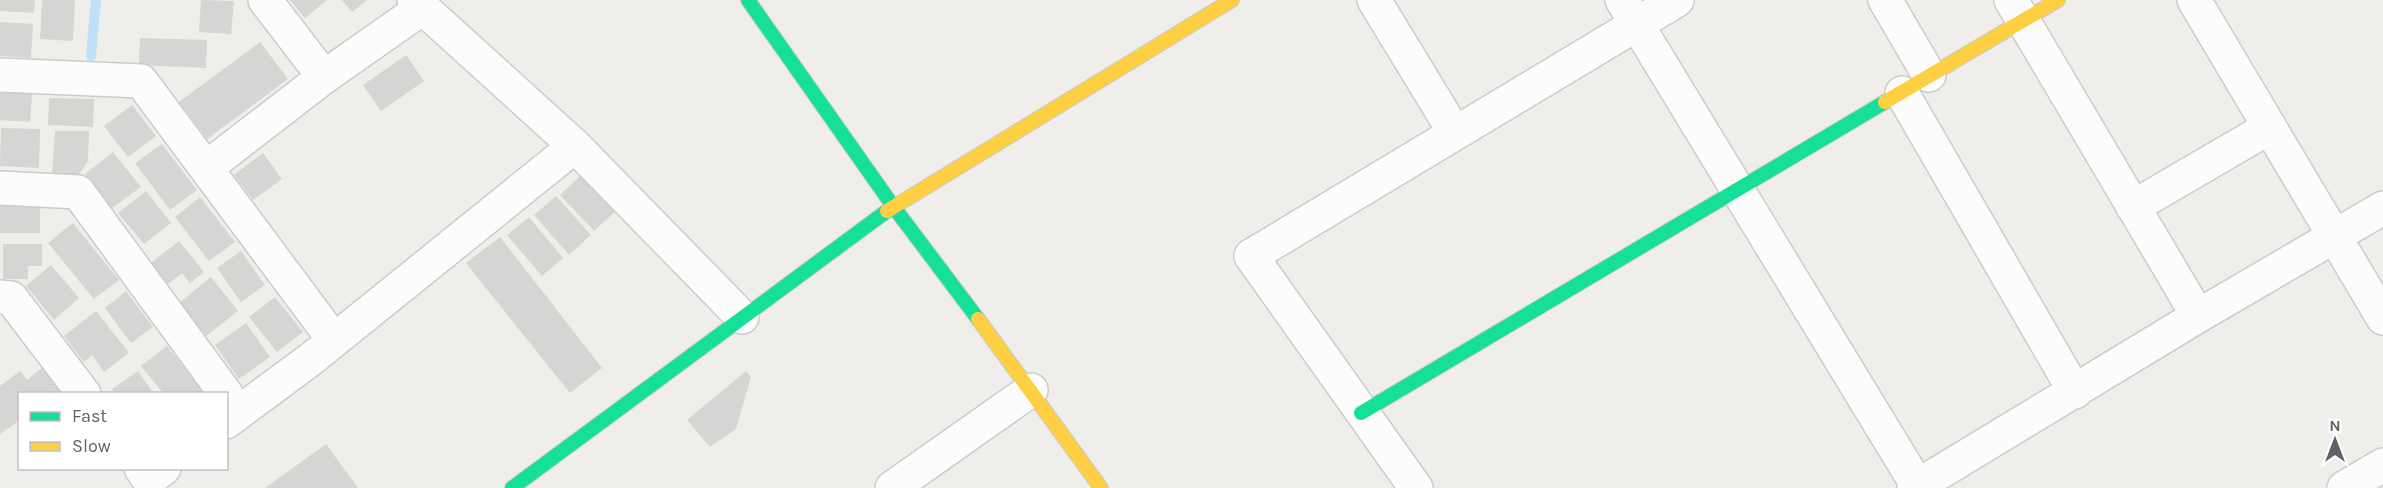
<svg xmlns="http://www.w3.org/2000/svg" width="2383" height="488" font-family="Karla,sans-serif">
<rect width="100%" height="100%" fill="#efeeea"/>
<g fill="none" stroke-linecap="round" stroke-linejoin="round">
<path stroke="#bfe0f9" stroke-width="10" d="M91,56L96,0"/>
</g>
<path fill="#d6d5d3" d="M0,0H35L34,13L0,11Z
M42,0H75L73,41L40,39Z
M201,0L234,1L231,34L199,32Z
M290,0H327L305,18Z
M342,0H367L352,12Z
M0,22L33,24L31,58L0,56Z
M140,38L207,40L206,68L139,65Z
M260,42L288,79L207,139L179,102Z
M406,55L424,81L381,111L363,85Z
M0,92L32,94L30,122L0,120Z
M49,98L94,99L93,127L48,125Z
M132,105L156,136L128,157L104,126Z
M1,128L40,129L39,168L0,166Z
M55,131H89L88,161L78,176L52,174Z
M162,144L197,190L170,210L135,163Z
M113,152L141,187L112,208L85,174Z
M263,153L282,179L253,200L234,175Z
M585,171L619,208L594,231L560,195Z
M146,191L171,223L144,244L118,213Z
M556,196L591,235L569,255L534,215Z
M200,197L235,242L209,261L175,217Z
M0,201L40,202V233H0Z
M529,217L563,258L542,276L507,235Z
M73,223L119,280L94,299L48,243Z
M500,237L602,368L570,393L466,263Z
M179,241L204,272L190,283L182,273L168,284L151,263Z
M3,244H42V266H28V279H3Z
M241,251L265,285L241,302L217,268Z
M51,265L79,298L54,320L26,286Z
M211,277L238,311L206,336L179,303Z
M126,291L153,327L131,343L105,308Z
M275,297L303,332L277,352L249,317Z
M96,311L129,353L104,372L92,355L84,362L64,336Z
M246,323L270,357L239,379L215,345Z
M167,346L205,394H164L141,366Z
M43,367L60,390L56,394H20V420L0,434V386L20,371L27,380Z
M138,371L154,394H115L112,389Z
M746,371L751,377L736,429L710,447L687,420Z
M326,444L358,488H265Z"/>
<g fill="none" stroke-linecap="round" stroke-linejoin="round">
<g stroke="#cbcccc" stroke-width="36">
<path id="street" d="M265,0L324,77
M1374,0L1455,133
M1622,0L1919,488
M1885,0L1929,75
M2011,0L2198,316
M2194,0L2383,318
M0,75L141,81L334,340
M1902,93L2075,392
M575,146L742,317
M206,168L324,77L421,9
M0,188L78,192L226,394
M2133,207L2270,127
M0,297L11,298L84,394
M226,422L311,359L575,146L414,0
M141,468L149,480L164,468
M892,488L1031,390
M1416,488L1251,256L1677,0
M1914,488L2198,316L2383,208
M2344,488L2383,465"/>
</g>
<g stroke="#cacacb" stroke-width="16">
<path id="fast" d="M748,0L893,206L978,319
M1361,413L1885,102
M512,488L887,211"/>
</g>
<g stroke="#cacacb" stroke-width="16">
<path id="slow" d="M1885,102L2058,0
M887,211L1232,0
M978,319L1101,488"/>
</g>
<use href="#street" stroke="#fdfcfc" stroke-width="33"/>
<use href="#fast" stroke="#16e098" stroke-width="14"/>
<use href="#slow" stroke="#ffcf43" stroke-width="14"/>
</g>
<rect x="18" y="392" width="210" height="78" fill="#ffffff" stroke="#bfc1c3" stroke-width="1.5"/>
<rect x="30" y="412" width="30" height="9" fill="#16e098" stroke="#bfc1c3" stroke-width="1.5"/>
<text x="72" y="422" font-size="18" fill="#5f6368">Fast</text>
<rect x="30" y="442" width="30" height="9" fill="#ffcf43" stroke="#bfc1c3" stroke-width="1.5"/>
<text x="72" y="452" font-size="18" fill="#5f6368">Slow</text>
<g transform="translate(2335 440)" stroke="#ffffff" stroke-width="4.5" paint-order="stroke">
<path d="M0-4.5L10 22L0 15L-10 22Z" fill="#5f6368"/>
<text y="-9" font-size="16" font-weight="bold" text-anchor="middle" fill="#5f6368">N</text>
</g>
</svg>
